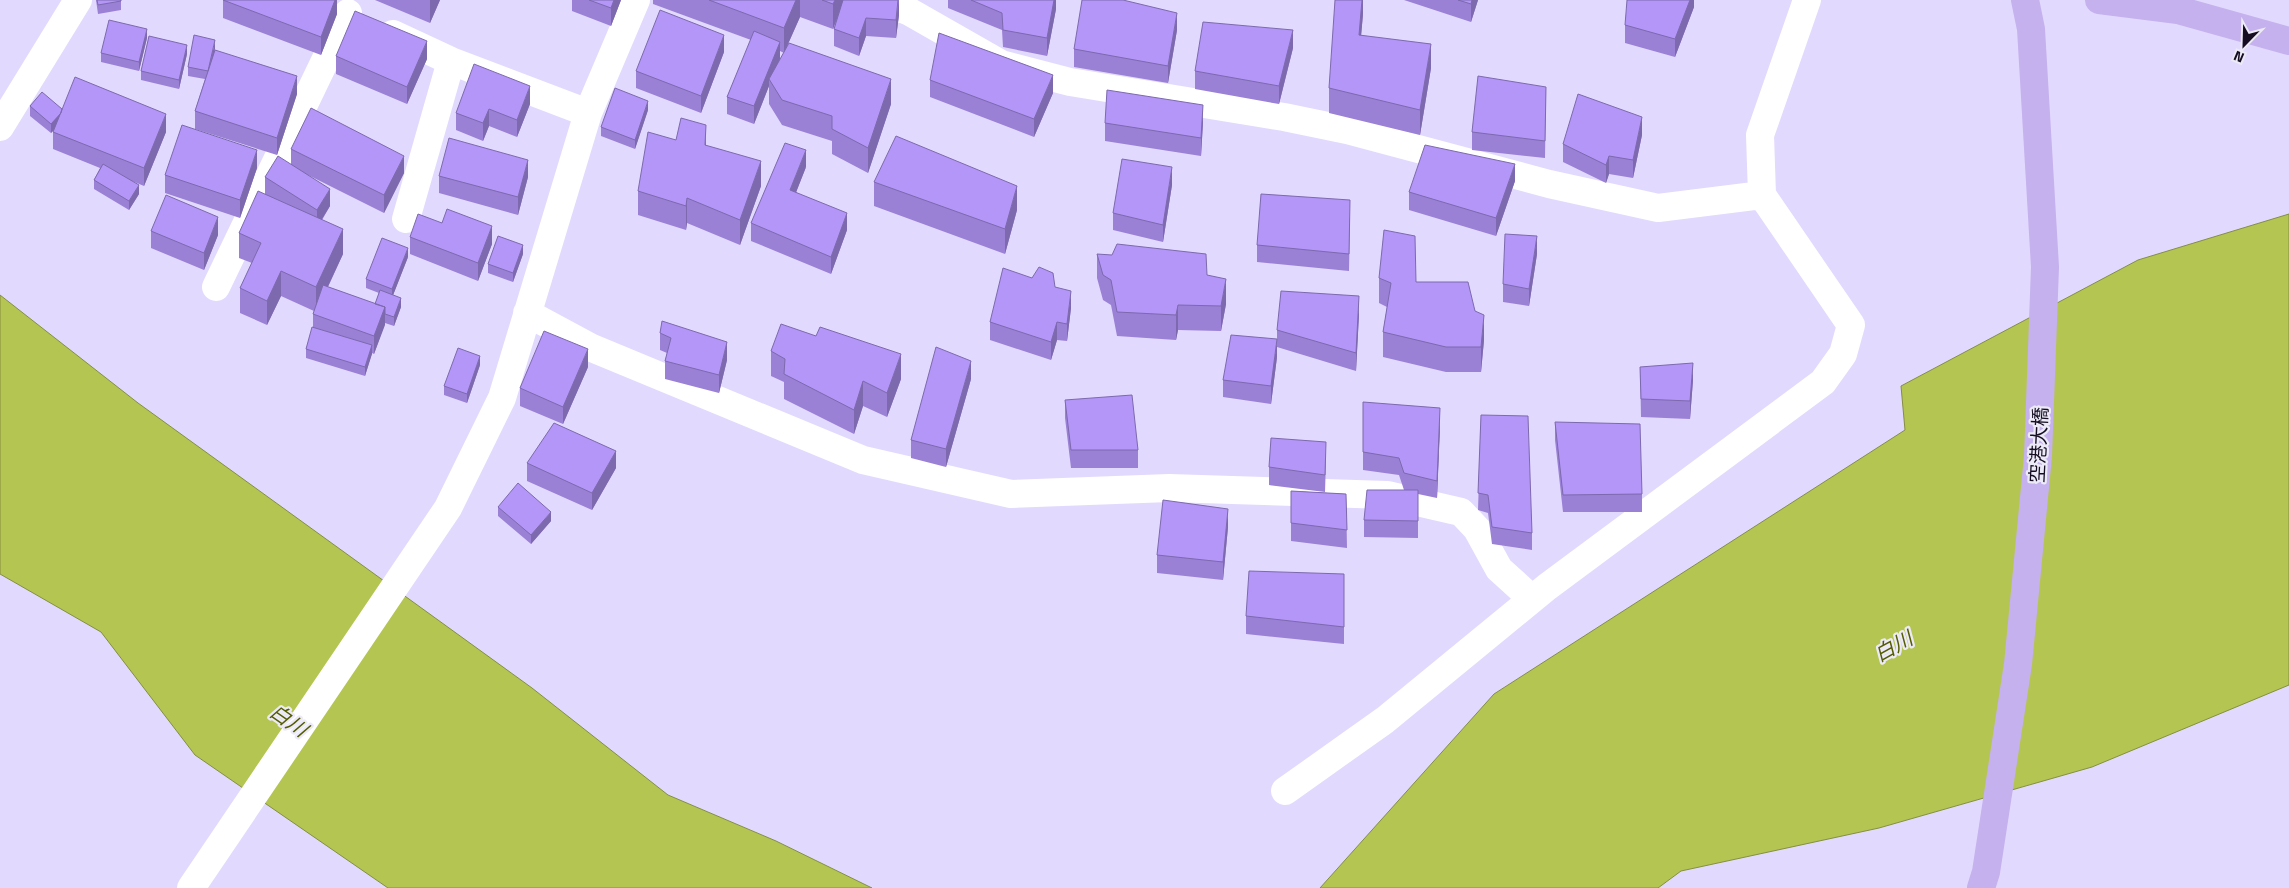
<svg xmlns="http://www.w3.org/2000/svg" width="2289" height="888" font-family="'Titillium Web','Noto Sans JP',sans-serif">
<rect width="100%" height="100%" fill="#e2d9fe"/>
<path fill="#b5c551" stroke="#858e43" d="M2289,214V685L2092,767L1879,828L1681,871L1658,888H1320L1494,694L1905,430L1901,386L2138,260Z
M0,295L138,403L532,688L668,795L776,841L872,888H388L195,755L101,632L0,574Z"/>
<g fill="none" stroke-linecap="round" stroke-linejoin="round">
<path stroke="#fff" stroke-width="28" d="M880,0L910,12L1001,64L1070,82L1284,117L1347,130L1549,184L1658,208L1762,195
M393,34L451,61L588,113
M0,127L78,0
M406,219L451,61
M216,287L348,13
M527,313L592,348L863,460L1011,494L1169,488L1387,495L1461,512L1477,529L1499,569L1532,599
M1285,791L1385,720L1547,587L1823,382L1843,354L1851,325L1762,195L1760,135L1807,0
M191,888L448,508L502,398L588,113L636,0"/>
<path stroke="#c4b1ee" stroke-width="28" d="M2099,0L2178,10L2289,41
M1981,888L1986,872L2018,664L2038,456L2045,267L2031,29L2025,0"/>
</g>
<path fill="#9a81d5" d="M96,0H121V10L98,14Z
M223,0H337V14L321,55L223,18Z
M375,0H440L430,23Z
M572,0H621L611,26L572,11Z
M653,0H899V15L896,38L866,36L859,56L834,46V29L836,21L833,29L800,17L784,53L780,51V59L778,63L891,104L868,173L832,154V141L782,125L769,104V86L754,124L727,114V97L751,40L653,4Z
M948,0H1056V9L1047,56L1003,47L1002,30L948,8Z
M1363,0V14L1361,35L1431,68L1420,135L1329,113V88Z
M1404,0H1478L1471,22Z
M1694,0V7L1675,57L1625,43V25Z
M1177,30L1168,83L1074,67V49Z
M147,38L139,71L101,62V53Z
M1293,48L1279,104L1195,89V71Z
M215,50L297,94L277,155L195,129V111L205,79L188,76V67Z
M724,52L701,113L636,88V71Z
M187,54L179,89L141,80V71Z
M336,56L427,59L407,104L336,74Z
M930,80L1053,93L1034,137L930,97Z
M1546,87L1545,158L1472,150V132Z
M530,104L517,137L489,126L483,141L456,130V113Z
M30,106L62,109L166,132L144,186L132,181L139,194L129,210L94,189V180L100,168L53,149V132L54,130L51,133L30,116Z
M648,110L635,149L601,136V127Z
M1203,122L1201,156L1105,141V123Z
M1642,135L1633,178L1609,174L1606,183L1563,162V144Z
M676,140L706,146L761,186L740,245L687,223L686,230L638,215V191Z
M291,149L404,173L384,213L308,175L330,206L322,220L343,254L328,287L375,304L379,293L366,288V279L408,257L393,295L401,307L394,326L385,323L374,354L372,353L365,376L306,358V349L313,327V314L314,311L281,296L267,325L240,313V288L252,263L239,258V233L265,194V177L291,164Z
M806,167L796,192L847,230L831,274L751,241V223Z
M257,168L240,218L165,193V175Z
M439,176L528,177L518,215L439,193Z
M1515,181L1496,236L1409,210V192Z
M874,182L1017,210L1005,254L874,206Z
M1172,185L1163,242L1113,230V213Z
M1350,218L1349,271L1257,262V245Z
M442,223L492,244L478,281L410,254V237Z
M151,231L218,235L204,270L151,248Z
M523,254L513,282L488,273V264Z
M1097,254L1207,275L1226,304L1221,331L1178,330L1176,340L1117,336L1111,305L1103,300L1097,278Z
M1537,254L1529,306L1503,302V284Z
M1379,278L1416,282L1475,311L1484,340L1481,372H1446L1383,357V332L1387,307L1379,303Z
M1055,287L1071,308L1067,341L1057,340L1051,360L990,340V322Z
M1359,314L1356,371L1277,347V330Z
M660,333L727,360L719,393L665,379V361L667,353L660,350Z
M771,351L901,379L887,417L863,406L854,434L784,399V382L771,376Z
M1277,357L1271,404L1223,397V380Z
M480,365L467,403L444,395V386Z
M588,367L563,424L520,406V388Z
M1640,367L1693,380L1690,419L1641,417Z
M971,379L946,467L911,458V440Z
M1065,400L1138,450V468H1071L1065,418Z
M1363,402L1440,426L1437,498L1418,494V538L1364,537V520L1404,490L1399,475L1363,470Z
M1481,415L1532,533V550L1492,544L1488,513L1478,510Z
M1555,422L1642,494V512H1563L1555,440Z
M1326,460L1325,492L1269,485V467Z
M527,463L616,468L592,510L527,481Z
M1291,491L1346,494L1347,548L1291,541Z
M498,507L551,521L531,544L498,516Z
M1228,527L1223,580L1157,573V555Z
M1344,574V644L1246,634V616Z"/>
<path fill="#7d69ae" d="M335,0H337V14L321,55V37Z
M430,0H440L430,23Z
M614,0H621L611,26V8Z
M796,0H800V17L784,53V28Z
M835,0H844L833,29V4Z
M899,0V15L896,38V20Z
M1054,0H1056V9L1047,56V38Z
M1362,0H1363V14L1359,60V35Z
M1472,0H1478L1471,22V4Z
M1690,0H1694V7L1675,57V39Z
M1177,13V30L1168,83V66Z
M866,18V36L859,56V38Z
M147,29V38L139,71V62Z
M1293,30V48L1279,104V86Z
M724,35V52L701,113V96Z
M215,40V49L209,80V71Z
M427,41V59L407,104V87Z
M780,42V59L771,82L769,79V86L754,124V106Z
M1431,44V68L1420,135V110Z
M187,45V54L179,89V80Z
M1053,75V93L1034,137V119Z
M297,76V94L277,155V138Z
M891,79V104L868,173V148Z
M530,86V104L517,137V120Z
M648,101V110L635,149V140Z
M1203,105V122L1201,156V138Z
M489,109V126L483,141V123Z
M63,110V119L51,133V124Z
M166,114V132L144,186V168Z
M1642,117V135L1633,178V160Z
M706,125V150L705,145Z
M257,150V168L240,218V200Z
M806,150V167L790,208V190Z
M404,156V173L384,213V195Z
M1609,156V174L1606,183V165Z
M528,160V177L518,215V197Z
M761,161V186L740,245V220Z
M1515,164V181L1496,236V218Z
M1172,167V185L1163,242V225Z
M139,185V194L129,210V201Z
M1017,186V210L1005,254V229Z
M330,189V206L317,227V210Z
M687,198V223L686,230V206Z
M847,213V230L831,274V257Z
M218,217V235L204,270V253Z
M492,226V244L478,281V263Z
M343,229V254L316,312V287Z
M1537,236V254L1529,306V289Z
M523,245V254L513,282V273Z
M408,248V257L392,298V289Z
M281,271V296L267,325V301Z
M1226,279V304L1221,331V306Z
M1071,291V308L1067,341V324Z
M1359,296V314L1356,371V353Z
M401,298V307L394,326V317Z
M1178,305V330L1176,340V315Z
M385,307V325L374,354V336Z
M1484,315V340L1481,372V347Z
M1057,322V340L1051,360V342Z
M1277,339V357L1271,404V386Z
M727,342V360L719,393V375Z
M372,345V354L365,376V367Z
M588,349V367L563,424V407Z
M901,354V379L887,417V393Z
M480,356V365L467,403V394Z
M971,361V379L946,467V449Z
M1693,363V380L1690,419V401Z
M863,381V406L854,434V410Z
M1440,408V426L1437,498V481Z
M616,451V468L592,510V493Z
M1228,509V527L1223,580V562Z
M551,512V521L531,544V535Z"/>
<path fill="#b396f8" stroke="#7d69ae" d="M97,0H121V1L98,5Z
M223,0H335L321,37Z
M589,0H614L611,8Z
M709,0H796L784,28Z
M822,0H835L833,4Z
M843,0H898L896,20L866,18L859,38L834,29Z
M971,0H1054L1047,38L1003,30L1002,13Z
M1082,0H1123L1177,13L1168,66L1074,49Z
M1335,0H1362L1359,35L1431,44L1420,110L1329,88Z
M1458,0H1472L1471,4Z
M1627,0H1690L1675,39L1625,25Z
M660,10L724,35L701,96L636,71Z
M355,11L427,41L407,87L336,56Z
M109,20L147,29L139,62L101,53Z
M1203,22L1293,30L1279,86L1195,71Z
M754,31L780,42L754,106L727,97Z
M939,33L1053,75L1034,119L930,80Z
M194,35L215,40L208,71L188,67Z
M149,36L187,45L179,80L141,71Z
M789,43L891,79L868,148L832,129V116L782,100L769,79Z
M215,50L297,76L277,138L195,111Z
M474,64L530,86L517,120L489,109L483,123L456,113Z
M1478,76L1546,87L1545,141L1472,132Z
M75,77L166,114L144,168L53,132Z
M615,88L648,101L635,140L601,127Z
M1107,90L1203,105L1201,138L1105,123Z
M42,92L62,109L61,113L51,124L30,106Z
M1578,94L1642,117L1633,160L1609,156L1606,165L1563,144Z
M311,108L404,156L384,195L291,149Z
M681,118L706,125L705,145L761,161L740,220L687,198L686,206L638,191L648,132L676,140Z
M182,125L257,150L240,200L165,175Z
M896,136L1017,186L1005,229L874,182Z
M449,138L528,160L518,197L439,176Z
M785,143L806,150L790,190L847,213L831,257L751,223Z
M1425,145L1515,164L1496,218L1409,192Z
M278,156L330,189L317,210L265,177Z
M1122,159L1172,167L1163,225L1113,213Z
M103,164L139,185L129,201L94,180Z
M258,191L343,229L316,287L281,271L267,301L240,288L261,243L239,233Z
M1261,194L1350,200L1349,254L1257,245Z
M166,195L218,217L204,253L151,231Z
M447,209L492,226L478,263L410,237L418,214L442,223Z
M1384,230L1415,236L1416,282H1468L1475,311L1484,315L1481,347H1446L1383,332L1391,283L1379,278Z
M1505,234L1537,236L1529,289L1503,284Z
M498,236L523,245L513,273L488,264Z
M382,238L408,248L392,289L366,279Z
M1117,244L1206,254L1207,275L1226,279L1221,306L1178,305L1176,315L1117,312L1111,280L1103,275L1097,254L1112,255Z
M1039,267L1053,273L1055,287L1071,291L1067,324L1057,322L1051,342L990,322L1003,268L1032,278Z
M323,285L385,307L374,336L313,314Z
M380,290L401,298L394,317L385,314V307L375,304Z
M1281,291L1359,296L1356,353L1277,330Z
M662,321L727,342L719,375L665,361L671,338L660,333Z
M781,324L816,336L820,327L901,354L887,393L863,381L854,410L784,374L785,359L771,351Z
M312,327L372,345L365,367L306,349Z
M544,331L588,349L563,407L520,388Z
M1231,335L1277,339L1271,386L1223,380Z
M936,347L971,361L946,449L911,440Z
M458,348L480,356L467,394L444,386Z
M1693,363L1690,401L1641,399L1640,367Z
M1132,395L1138,450H1071L1065,400Z
M1363,402L1440,408L1437,481L1404,473L1399,458L1363,452Z
M1481,415L1528,416L1532,533L1492,527L1488,495L1478,493Z
M1555,422L1640,424L1642,494L1563,495Z
M554,423L616,451L592,493L527,463Z
M1271,438L1326,442L1325,475L1269,467Z
M518,483L551,512L531,535L498,507Z
M1367,490H1418V521L1364,520Z
M1291,491L1346,494L1347,530L1291,523Z
M1163,500L1228,509L1223,562L1157,555Z
M1249,571L1344,574V627L1246,616Z"/>
<g text-anchor="middle" dominant-baseline="central" stroke-width="4.5" stroke-linejoin="round" paint-order="stroke">
<g font-size="19" fill="#150e23" stroke="#edeaf7">
<text transform="translate(2038 445) rotate(-87)">空港大橋</text>
</g>
<g font-size="20" font-style="italic" fill="#535c02" stroke="#edeaf7">
<text transform="translate(1893 646) rotate(-29)">白川</text>
<text transform="translate(289 720) rotate(35)">白川</text>
</g>
</g>
<g transform="translate(2244 45) rotate(203)" stroke="#edeaf7" stroke-width="4" paint-order="stroke">
<path d="M0-4L9 19L0 12L-9 19Z" fill="#150e23"/>
<text y="-8" font-size="14" font-weight="bold" text-anchor="middle" fill="#150e23">N</text>
</g>
</svg>
